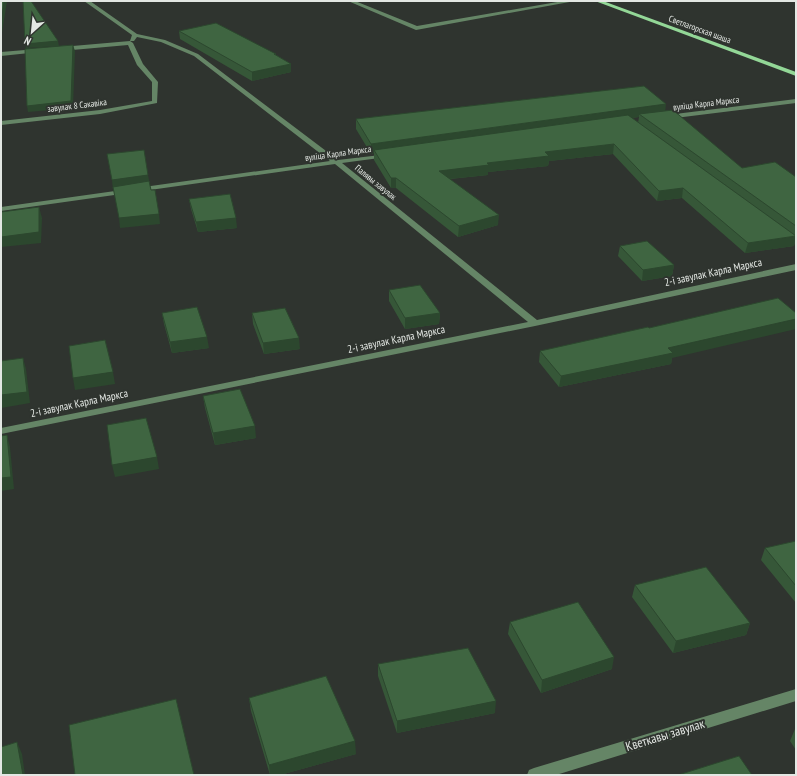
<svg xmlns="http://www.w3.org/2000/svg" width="797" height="776" font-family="'PT Sans Narrow',sans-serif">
<rect width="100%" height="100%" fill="#2f342f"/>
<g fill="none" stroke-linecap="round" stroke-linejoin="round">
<path fill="#658566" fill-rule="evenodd" d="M84,1H90L137,34L165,40L198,54L338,160L389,154L391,155L387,157L342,163L537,320L796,264V270L535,326L1,434V428L528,322L335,164L1,211V207L330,161L194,56L161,42L137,37L134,41H130L132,35Z
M348,1H355L417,26L563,1H575L416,30Z
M130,41L133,43L143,64L158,82L157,103L100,114L1,125V121L100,110L152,101V82L137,65L128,45L61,51L58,49L61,47Z
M37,49L39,50V52L1,56V52Z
M796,99V103L667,119L664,117L667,115Z
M796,689V701L556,775H527L529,770L534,768Z"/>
<path fill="#93d797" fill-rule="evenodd" d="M595,1H603L796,72V76Z"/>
</g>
<path fill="#365738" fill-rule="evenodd" d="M179,31L276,54V55L291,64V72L252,81L180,39Z
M665,111L742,168L796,177V238L794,246L745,253L682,198L657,201L613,154L549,161L548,166L488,172V175L450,179L498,225L458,237L396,188H391L374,160V153L371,154L356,129V119ZM639,117L638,123L631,118Z
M189,199L237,228L198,232L191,209Z
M620,246L674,265L672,276L642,281L618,256Z
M389,290L440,313L439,324L405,329L389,301Z
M162,313L209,348L172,353L164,324Z
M252,313L300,349L264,354L253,324Z
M540,351L672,358L671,364L559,387L539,362Z
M203,396L256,438L215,445L205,408Z
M796,541V603L761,560L765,548Z
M635,585L750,623L746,635L673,653L632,597Z
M510,622L612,669L541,693L508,634Z
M378,664L495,713L397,733L378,676Z
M249,698L356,754L280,775H270L251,711Z
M796,728V750L790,741L795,729Z"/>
<path fill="#2c472e" d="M4,1H7L1,39V24Z
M58,41L59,46L26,48L25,44Z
M73,45L75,51L73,108L28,112L27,106Z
M291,64V72L252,81V72Z
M666,104L665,113L639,114V117L376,153L374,150V153L371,154V144Z
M614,144L613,154L549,161L548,166L488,172V175L438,180L439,171L487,163L545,152Z
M148,175L150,185L113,190L112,180Z
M391,178H396V188H391Z
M683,188L682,198L657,201L659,191Z
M39,207L42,218L41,243L1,247V237Z
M159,214L160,224L120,228L119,218Z
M499,215L498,225L458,237L459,226Z
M236,218L237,228L198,232L196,222Z
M796,236L794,246L745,253L748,243Z
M674,265L672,276L642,281L643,270Z
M440,313L439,324L405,329V318Z
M796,319V329L672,358L671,364L559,387L561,376L668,348Z
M207,337L209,348L172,353L170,342Z
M299,338L300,349L264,354L263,343Z
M23,358L26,369L30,403L1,408V395Z
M113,372L115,384L75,390L73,378Z
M255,426L256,438L215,445L213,433Z
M7,435L10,447L14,489L1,491V478Z
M157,457L159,469L115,477L112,465Z
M750,623L746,635L673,653L676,641Z
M614,657L612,669L541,693L542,680Z
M496,701L495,713L397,733V721Z
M355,741L356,754L280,775H270L269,765Z
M17,742L22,754L25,775H23Z"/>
<path fill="#3f6541" stroke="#2c472e" d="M1,1H4L1,24Z
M23,1H31L58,41L25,44Z
M216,23L276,54H274L291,64L252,72L179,31Z
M73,45L71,101L27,106L25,49Z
M644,86L666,104L371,144L356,119Z
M673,110L742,168L775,162L796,177V226L639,114Z
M628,115L796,236L748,243L683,188L659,191L614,144L545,152L549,156L487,163L489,165L439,171L499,215L459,226L396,178H391L374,150Z
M144,150L148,175L112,180L107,154Z
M149,181L151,190H155L159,214L119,218L113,187Z
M230,194L236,218L196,222L189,199Z
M39,207V232L1,237V212Z
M647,241L674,265L643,270L620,246Z
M420,285L440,313L405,318L389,290Z
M778,298L796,313V319L668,348L673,353L561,376L540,351L648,327L649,328Z
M197,307L207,337L170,342L162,313Z
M285,308L299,338L263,343L252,313Z
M105,340L113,372L73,378L69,346Z
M23,358L27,392L1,395V361Z
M240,389L255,426L213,433L203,396Z
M146,418L157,457L112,465L107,425Z
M7,435L11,477L1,478V436Z
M796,541V586L765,548Z
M706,567L750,623L676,641L635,585Z
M578,602L614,657L542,680L510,622Z
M468,648L496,701L397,721L378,664Z
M326,676L355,741L269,765L249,698Z
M176,699L194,775H75L69,725Z
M17,742L23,775H1V747Z
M739,756L752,775H678Z"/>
<g text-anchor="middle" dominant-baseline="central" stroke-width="4" stroke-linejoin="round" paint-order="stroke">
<g font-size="9" fill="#e3e7e3" stroke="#2f342f">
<text transform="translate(700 29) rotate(20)">Светлагорская шаша</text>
<text transform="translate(706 103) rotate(-7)">вуліца Карла Маркса</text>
<text transform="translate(77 105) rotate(-7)">завулак 8 Сакавіка</text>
<text transform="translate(338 153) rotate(-8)">вуліца Карла Маркса</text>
<text transform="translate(376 182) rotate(39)">Палявы завулак</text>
</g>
<g font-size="11" fill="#e3e7e3" stroke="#2f342f">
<text transform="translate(713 272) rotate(-12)">2-і завулак Карла Маркса</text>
<text transform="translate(396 339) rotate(-12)">2-і завулак Карла Маркса</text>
<text transform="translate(79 403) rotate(-12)">2-і завулак Карла Маркса</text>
</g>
<g font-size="13" fill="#e3e7e3" stroke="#2f342f">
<text transform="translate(665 735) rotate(-17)">Кветкавы завулак</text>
</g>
</g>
<rect width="797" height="776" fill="none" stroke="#e3e7e3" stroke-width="4"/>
<g transform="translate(32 32) rotate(207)" stroke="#2f342f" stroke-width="3" paint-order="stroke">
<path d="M0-3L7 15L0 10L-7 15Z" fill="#e3e7e3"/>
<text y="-6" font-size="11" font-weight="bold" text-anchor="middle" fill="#e3e7e3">N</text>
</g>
</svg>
